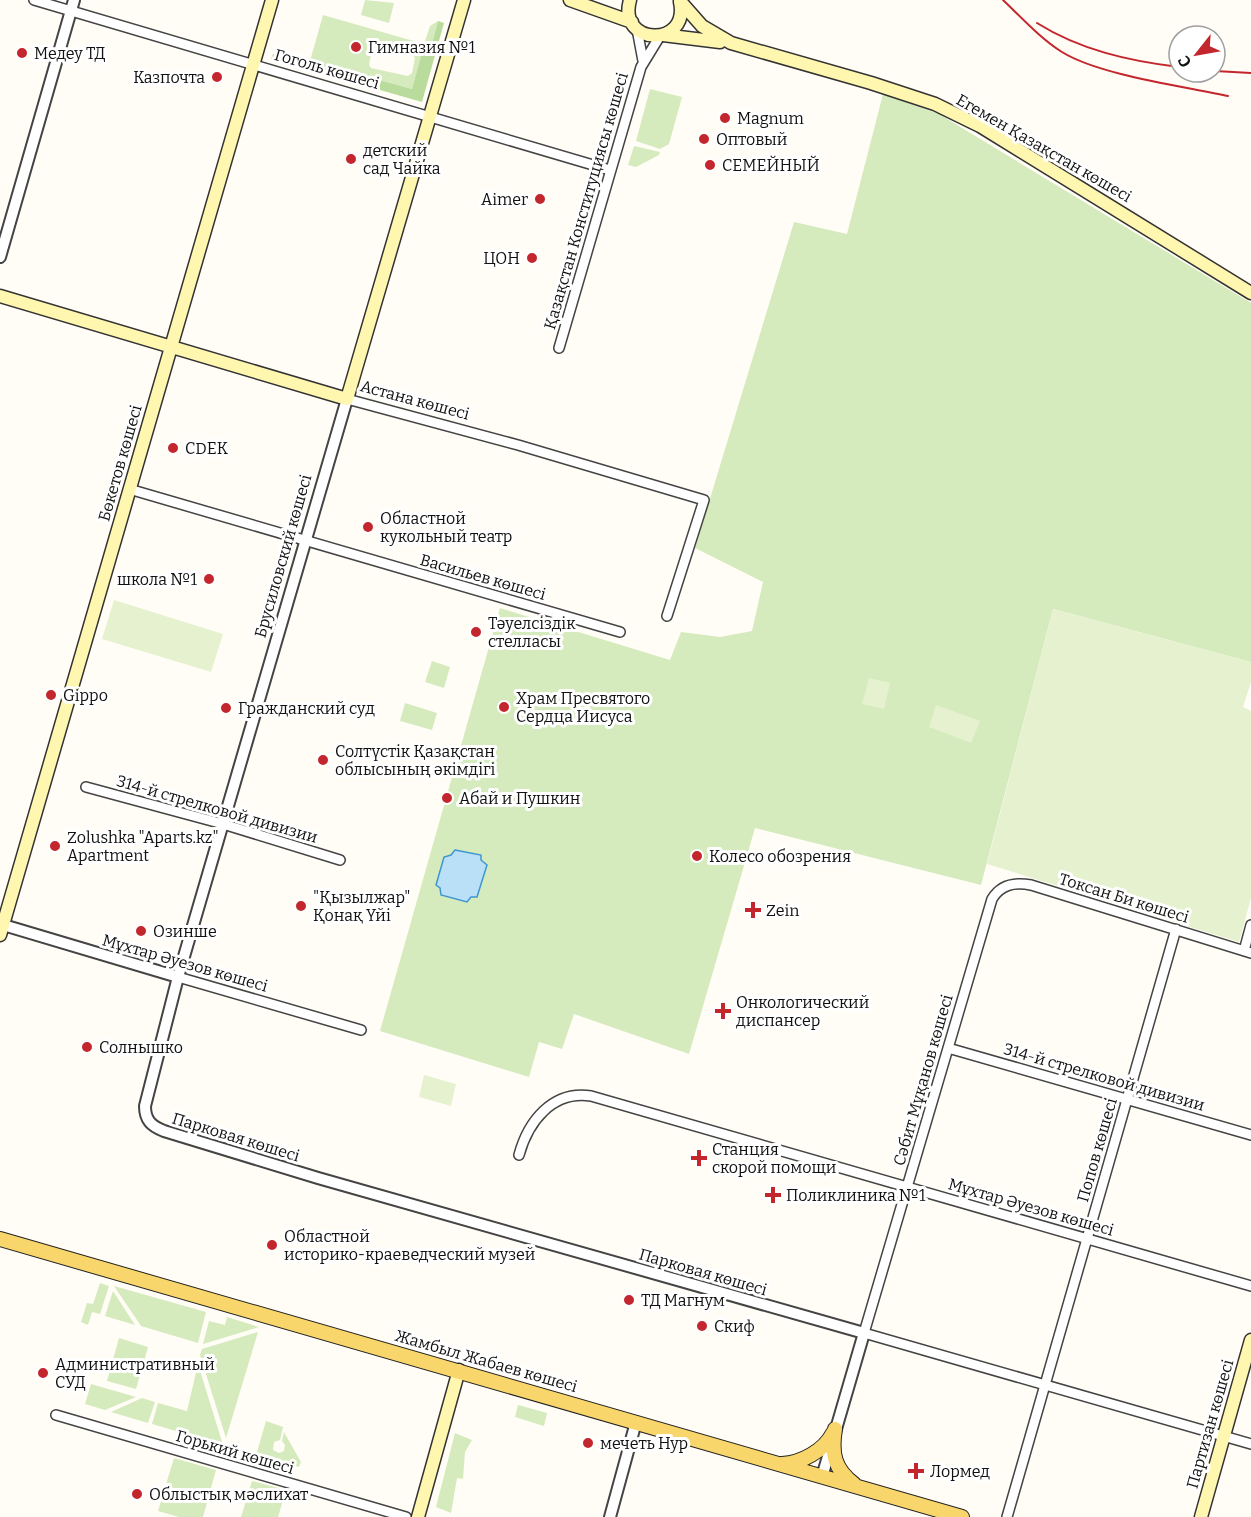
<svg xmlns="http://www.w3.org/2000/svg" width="1251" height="1517" font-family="Bitter,serif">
<rect width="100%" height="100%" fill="#fffdf5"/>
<path fill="#d5ebbd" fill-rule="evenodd" d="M365,0L394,3L389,23L361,15Z
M323,15L424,44L430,26L438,21L430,51L423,50L412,89L310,61ZM376,47L413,55L415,58L412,73L408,76L371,68L369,65L372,49Z
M650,89L682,97L669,144L660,149L636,141Z
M883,94L939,114L1251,303V662L1053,609L981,885L755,828L689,1054L574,1014L562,1049L539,1042L529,1077L380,1031L500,608L670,660L681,632L720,637L752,631L763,582L695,548L794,222L847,234Z
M634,146L660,152L659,155L636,167L628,165Z
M432,661L450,667L444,688L425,682Z
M405,703L437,713L432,730L400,721Z
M100,1283L109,1286L100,1314L92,1312L88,1325L81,1322L87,1303L93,1304Z
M114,1286L206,1312L198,1343L141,1326Z
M113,1291L135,1325L105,1316Z
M227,1317L259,1327L203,1344L209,1321L225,1325Z
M258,1332L226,1438L200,1355L202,1349Z
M119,1338L148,1347L136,1389L107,1381Z
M198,1364L223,1445L152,1424L158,1403L187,1411Z
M91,1384L136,1397L105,1410L85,1404Z
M142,1398L155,1402L148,1423L111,1412Z
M518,1405L547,1413L544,1426L515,1417Z
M266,1421L283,1427L280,1440L274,1442L273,1450L279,1453L284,1451L285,1445L282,1441L284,1432L301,1462L299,1467L259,1454L257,1452Z
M455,1433L472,1440L465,1452L463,1479L457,1478L451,1513L436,1507Z
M174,1458L216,1470L203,1517H179L158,1511Z
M252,1481L286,1490L278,1517H241Z"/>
<path fill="#b9dc9c" d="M438,21L444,23L422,102L271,59L273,54L309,64L310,61L412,89L423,49L430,51Z"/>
<path fill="#e6f2cf" d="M114,600L223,634L211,672L102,639Z
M1053,609L1251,662V682L1243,707L1251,711V898L1239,942L987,864Z
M869,678L890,683L884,709L862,704Z
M936,705L980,721L971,743L929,727Z
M424,1075L456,1084L451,1106L419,1097Z"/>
<path fill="#b9e0f7" stroke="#3f96cf" stroke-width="1.5" d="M455,850L481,855V860L487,865L477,897H471L467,902L441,895L440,888L436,885L444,857L451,855Z"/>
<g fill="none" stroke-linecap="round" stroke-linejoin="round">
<g stroke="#444" stroke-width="12">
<path id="minor" d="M34,0L610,170
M637,29L643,61
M559,348L641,67L660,36
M347,399L518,445L704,500L667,616
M129,489L620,632
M86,787L223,824L340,860
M1244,951L1251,925
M1251,953L1031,885C1015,882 1001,884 992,899L864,1333L1251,1444
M178,977L361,1030
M948,1048L1251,1135
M519,1155C528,1122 552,1090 591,1096L1251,1286
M56,1415L406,1517
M1007,1517L1176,929"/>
</g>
<g stroke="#444" stroke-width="14">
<path id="tertiary" d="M0,257L74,0
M347,399L178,977L145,1106C145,1120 151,1126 164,1131L318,1178L864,1333L822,1477
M0,924L178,977
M610,1517L636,1422"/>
</g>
<g stroke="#333" stroke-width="15">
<path id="secondary" d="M570,0L632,22
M630,0C617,46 690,48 680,2
M680,1L702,26L731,43L871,83L935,104L980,126L1251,293
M663,35L720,42
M0,296L347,399L464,0
M0,935L272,0
M418,1517L459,1370
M1201,1517L1251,1340"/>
</g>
<g stroke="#222" stroke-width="16">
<path id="primary" d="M0,1239L962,1517
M835,1429C831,1453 834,1469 854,1484
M782,1464C801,1463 824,1451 833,1433"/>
</g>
<use href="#minor" stroke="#fff" stroke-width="9"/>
<use href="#tertiary" stroke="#fff" stroke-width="10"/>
<use href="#secondary" stroke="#fff6b0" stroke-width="12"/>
<use href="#primary" stroke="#f9d66b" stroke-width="14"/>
<path stroke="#c4262e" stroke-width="2" d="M1003,0C1022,18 1040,38 1062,52C1099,75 1182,86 1228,96
M1037,23C1080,50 1129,61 1179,67
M1215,71L1251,73"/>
</g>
<g fill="#c4262e" stroke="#fff" stroke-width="2">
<circle cx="356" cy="47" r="6"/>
<circle cx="22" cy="53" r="6"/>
<circle cx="217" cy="77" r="6"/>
<circle cx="725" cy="118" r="6"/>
<circle cx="704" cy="139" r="6"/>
<circle cx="351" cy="159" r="6"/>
<circle cx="710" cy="165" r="6"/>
<circle cx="540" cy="199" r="6"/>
<circle cx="532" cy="258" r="6"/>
<circle cx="173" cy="448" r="6"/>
<circle cx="368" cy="527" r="6"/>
<circle cx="209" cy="579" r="6"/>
<circle cx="476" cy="632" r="6"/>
<circle cx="51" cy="695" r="6"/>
<circle cx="504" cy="707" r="6"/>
<circle cx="226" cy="708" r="6"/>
<circle cx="323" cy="760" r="6"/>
<circle cx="447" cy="798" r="6"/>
<circle cx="55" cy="846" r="6"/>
<circle cx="697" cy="856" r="6"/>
<circle cx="301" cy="906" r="6"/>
<path d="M750 901h6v6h6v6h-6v6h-6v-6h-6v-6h6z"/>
<circle cx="141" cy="931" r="6"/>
<path d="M720 1002h6v6h6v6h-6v6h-6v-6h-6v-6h6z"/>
<circle cx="87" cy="1047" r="6"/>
<path d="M696 1149h6v6h6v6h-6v6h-6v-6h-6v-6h6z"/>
<path d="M770 1186h6v6h6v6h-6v6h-6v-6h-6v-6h6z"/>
<circle cx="272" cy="1245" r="6"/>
<circle cx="629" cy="1300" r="6"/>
<circle cx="702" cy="1326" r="6"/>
<circle cx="43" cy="1373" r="6"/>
<circle cx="588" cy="1443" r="6"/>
<path d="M913 1462h6v6h6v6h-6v6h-6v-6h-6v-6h6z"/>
<circle cx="137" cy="1494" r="6"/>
</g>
<g text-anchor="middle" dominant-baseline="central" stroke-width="6" stroke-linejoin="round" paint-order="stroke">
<g font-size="16" fill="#111" stroke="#fff" text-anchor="start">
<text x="368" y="47">Гимназия №1</text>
<text x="34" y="53">Медеу ТД</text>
<text x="205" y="77" text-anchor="end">Казпочта</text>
<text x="737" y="118">Magnum</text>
<text x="716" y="139">Оптовый</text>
<text x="363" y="150">детский<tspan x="363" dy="18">сад Чайка</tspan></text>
<text x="722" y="165">СЕМЕЙНЫЙ</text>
<text x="528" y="199" text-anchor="end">Aimer</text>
<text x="520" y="258" text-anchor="end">ЦОН</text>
<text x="185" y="448">CDEK</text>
<text x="380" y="518">Областной<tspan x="380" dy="18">кукольный театр</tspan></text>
<text x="197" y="579" text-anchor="end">школа №1</text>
<text x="488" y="623">Тәуелсіздік<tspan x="488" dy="18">стелласы</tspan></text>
<text x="63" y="695">Gippo</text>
<text x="516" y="698">Храм Пресвятого<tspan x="516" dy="18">Сердца Иисуса</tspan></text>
<text x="238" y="708">Гражданский суд</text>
<text x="335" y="751">Солтүстік Қазақстан<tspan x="335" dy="18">облысының әкімдігі</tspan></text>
<text x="459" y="798">Абай и Пушкин</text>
<text x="67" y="837">Zolushka "Aparts.kz"<tspan x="67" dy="18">Apartment</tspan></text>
<text x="709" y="856">Колесо обозрения</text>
<text x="313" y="897">"Қызылжар"<tspan x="313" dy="18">Қонақ Үйі</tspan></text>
<text x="766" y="910">Zein</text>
<text x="153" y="931">Озинше</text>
<text x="736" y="1002">Онкологический<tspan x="736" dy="18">диспансер</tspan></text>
<text x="99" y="1047">Солнышко</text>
<text x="712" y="1149">Станция<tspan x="712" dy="18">скорой помощи</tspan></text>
<text x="786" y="1195">Поликлиника №1</text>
<text x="284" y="1236">Oбластной<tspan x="284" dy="18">историко-краеведческий музей</tspan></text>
<text x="641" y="1300">ТД Магнум</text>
<text x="714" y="1326">Скиф</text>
<text x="55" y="1364">Административный<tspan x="55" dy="18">СУД</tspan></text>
<text x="600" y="1443">мечеть Нур</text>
<text x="930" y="1471">Лормед</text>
<text x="149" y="1494">Облыстық мәслихат</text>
</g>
<g font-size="16" fill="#111" stroke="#fff">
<text transform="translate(327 69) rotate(16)">Гоголь көшесі</text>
<text transform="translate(1044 148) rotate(30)">Егемен Қазақстан көшесі</text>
<text transform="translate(586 201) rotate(-74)">Қазақстан Конституциясы көшесі</text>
<text transform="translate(415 400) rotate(15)">Астана көшесі</text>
<text transform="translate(120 463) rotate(-74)">Бөкетов көшесі</text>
<text transform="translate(283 556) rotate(-74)">Брусиловский көшесі</text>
<text transform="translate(483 577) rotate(16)">Васильев көшесі</text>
<text transform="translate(217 809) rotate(16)">314-й стрелковой дивизии</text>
<text transform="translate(1124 898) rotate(17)">Токсан Би көшесі</text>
<text transform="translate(185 963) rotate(16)">Мұхтар Әуезов көшесі</text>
<text transform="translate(1104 1077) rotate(16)">314-й стрелковой дивизии</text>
<text transform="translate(923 1080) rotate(-74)">Сәбит Мұқанов көшесі</text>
<text transform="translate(236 1137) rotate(17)">Парковая көшесі</text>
<text transform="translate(1097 1150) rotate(-74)">Попов көшесі</text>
<text transform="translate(1031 1207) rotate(16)">Мұхтар Әуезов көшесі</text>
<text transform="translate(703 1272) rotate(16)">Парковая көшесі</text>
<text transform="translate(486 1361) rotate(16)">Жамбыл Жабаев көшесі</text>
<text transform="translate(1210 1424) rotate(-74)">Партизан көшесі</text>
<text transform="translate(235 1452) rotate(16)">Горький көшесі</text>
</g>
</g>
<g transform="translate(1197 54) rotate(239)"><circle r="28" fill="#ffffff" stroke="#a0a0a0" stroke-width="1.5"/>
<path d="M0-4.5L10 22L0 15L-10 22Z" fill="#c4262e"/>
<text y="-9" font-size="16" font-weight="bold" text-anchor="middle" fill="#111111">С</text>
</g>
</svg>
